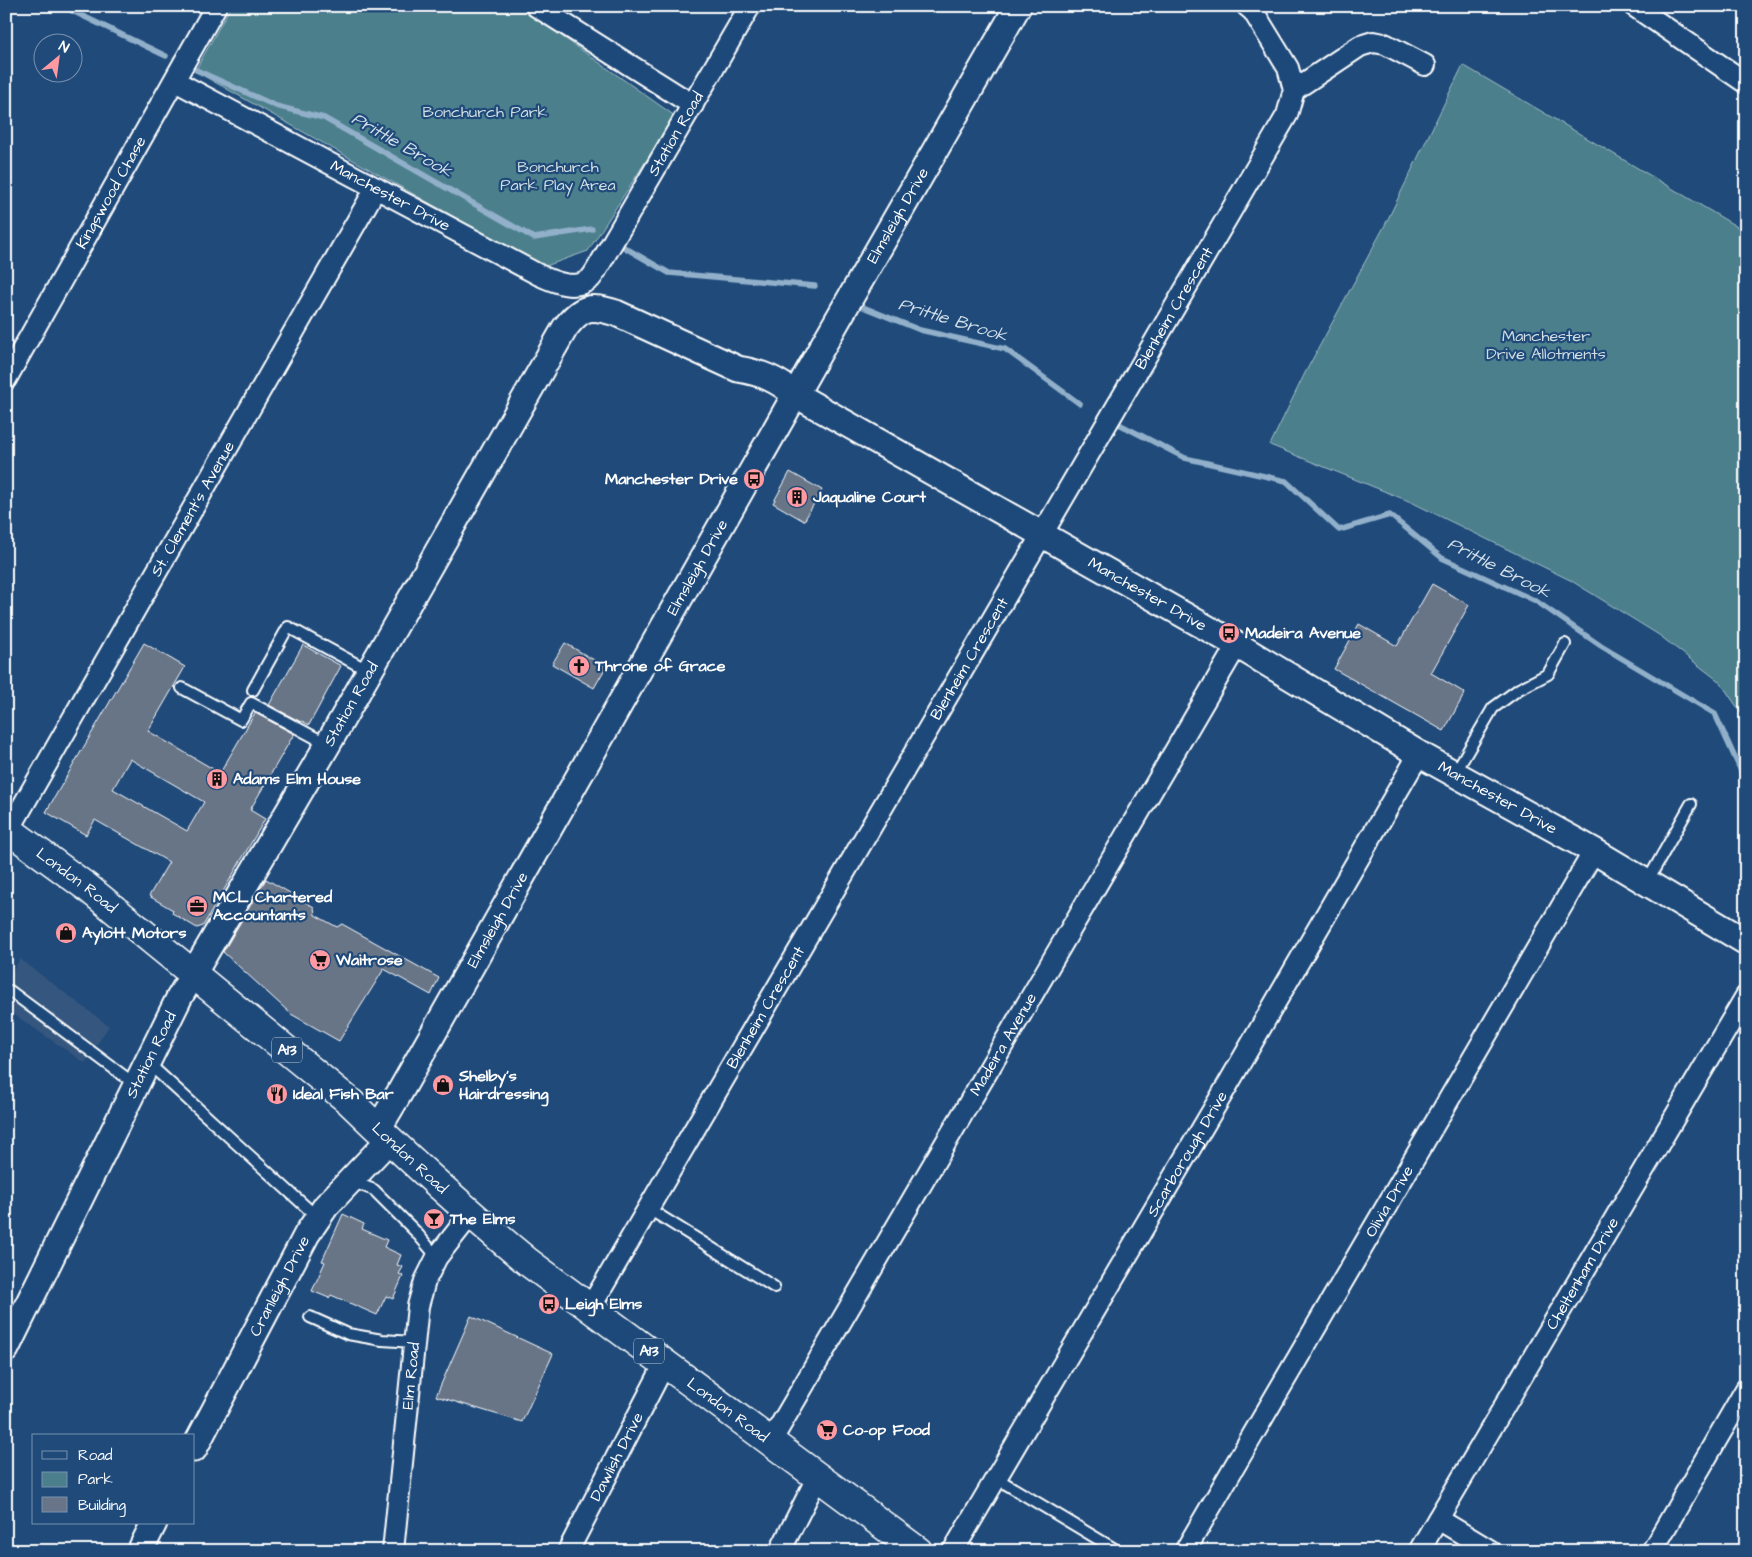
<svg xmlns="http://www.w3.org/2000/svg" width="1752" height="1557" font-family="'Architects Daughter',sans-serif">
<rect width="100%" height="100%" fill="#1f4a7a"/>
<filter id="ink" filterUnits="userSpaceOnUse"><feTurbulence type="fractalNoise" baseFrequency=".02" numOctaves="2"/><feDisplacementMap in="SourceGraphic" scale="10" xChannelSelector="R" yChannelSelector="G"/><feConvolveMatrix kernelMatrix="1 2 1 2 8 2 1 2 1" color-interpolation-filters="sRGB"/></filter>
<g filter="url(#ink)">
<path fill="#35577e" d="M20,959L109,1026L85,1063L6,1009V982Z"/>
<path fill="#4b7f8c" stroke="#a5bfc6" d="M231,6H519L675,116L588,251L543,267L195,71Z
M1463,65L1746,232V720L1720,682L1659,635L1570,580L1411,502L1270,445L1305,373L1385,225Z"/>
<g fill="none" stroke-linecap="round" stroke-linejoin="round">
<path stroke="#92b0ca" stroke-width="5.5" d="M62,6L166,56
M194,69L276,106L324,118L534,238L592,229
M622,246L669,273L815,286
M863,307L920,330L1005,349L1080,404
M1119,424L1185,458L1286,481L1339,530L1390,515L1442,558L1536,601L1601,646L1715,714L1746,782"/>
</g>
<path fill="#687487" stroke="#fff" fill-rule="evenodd" d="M790,472L822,490L804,521L773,503Z
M1432,584L1469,605L1431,673L1465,693L1444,731L1334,669L1359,624L1397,646Z
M144,643L185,667L148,731L220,773L255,713L294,734L250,810L265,819L203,926L197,928L172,913L173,910L149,896L169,862L95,820L86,835L46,812ZM130,759L204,802L187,831L113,789Z
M565,643L606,667L594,688L552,664Z
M303,645L341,666L309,725L302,721L301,722L269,705Z
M266,879L314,907L315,915L337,927L342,924L439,978L431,995L384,969L339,1041L291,1014L223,952Z
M343,1214L364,1224L362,1229L387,1240L384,1247L401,1255L397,1265L403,1267L399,1274L403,1276L393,1299L386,1296L377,1315L331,1295L329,1298L312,1291L325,1262L322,1261Z
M471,1316L553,1354L522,1422L436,1396Z"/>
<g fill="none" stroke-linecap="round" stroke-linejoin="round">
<g stroke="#fff" stroke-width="14">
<path id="service" d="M182,688L241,720L251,703L327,744
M253,690L288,627L369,671
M1455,773L1493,708L1519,689L1548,674L1565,644
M1647,882L1691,804
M10,991L136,1085
M148,1063L317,1217
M351,1181L374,1190L415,1231L437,1257
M649,1209L774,1287
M310,1317L348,1334L382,1340L414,1342
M996,1478L1118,1551"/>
</g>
<g stroke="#fff" stroke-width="24">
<g id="minor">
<path d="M536,6L693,105"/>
<path d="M1634,6L1746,83"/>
<path id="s1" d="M175,81L539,275C554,282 575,291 590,279C594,275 598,267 601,262L750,6"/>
<path d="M1294,90L1360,46L1373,42L1385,44L1425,65"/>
<path id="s2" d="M6,379L216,6"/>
<path id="s3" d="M9,830L376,188"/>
<path id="s4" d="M590,1308L1287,115L1294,90L1288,68L1253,11L1247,6"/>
<path id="s5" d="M770,1443L1237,645"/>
<path d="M1438,1519L1491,1551"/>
<path id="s6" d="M393,1551L418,1306L425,1281L437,1257L470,1215"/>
<path id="s7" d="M568,1551L665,1363"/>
<path d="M780,1551L817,1478"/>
<path id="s8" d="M953,1551L1220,1098L1419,754"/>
<path id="s9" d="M1185,1551L1594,851"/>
<path id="s10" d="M1419,1551L1746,996"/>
<path d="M1652,1551L1746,1389"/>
</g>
</g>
<g stroke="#fff" stroke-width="29">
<g id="tertiary">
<path id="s11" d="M378,1129L400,1092L825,342L1018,6"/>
<path id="s12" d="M6,1349L179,998L328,744L565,328C582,306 590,305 616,313L738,369C762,373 776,379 796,395L1237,645L1419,754L1594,851L1746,942"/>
<path id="s13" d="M194,1449L307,1234L326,1206L389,1140"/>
<path d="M140,1551L154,1523"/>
</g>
</g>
<g stroke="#fff" stroke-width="31">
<g id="primary">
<path id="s14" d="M6,828L88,888L349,1101C407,1157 466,1211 528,1262L918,1551"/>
</g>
</g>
<use href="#service" stroke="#1f4a7a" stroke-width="10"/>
<use href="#minor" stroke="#1f4a7a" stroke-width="20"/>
<use href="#tertiary" stroke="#1f4a7a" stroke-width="25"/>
<use href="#primary" stroke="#1f4a7a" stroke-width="28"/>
</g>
</g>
<defs>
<g id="bus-disc" transform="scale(1.125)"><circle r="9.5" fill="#ff9aa2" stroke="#1f4a7a"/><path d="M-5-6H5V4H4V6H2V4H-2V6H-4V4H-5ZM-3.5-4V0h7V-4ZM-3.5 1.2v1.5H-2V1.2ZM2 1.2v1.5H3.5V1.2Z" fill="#111"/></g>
<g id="building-disc" transform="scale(1.125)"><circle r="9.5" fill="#ff9aa2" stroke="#1f4a7a"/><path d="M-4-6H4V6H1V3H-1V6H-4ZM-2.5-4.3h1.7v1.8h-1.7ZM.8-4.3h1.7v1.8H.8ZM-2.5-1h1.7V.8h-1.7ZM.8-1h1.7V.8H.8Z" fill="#111"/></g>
<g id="church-disc" transform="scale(1.125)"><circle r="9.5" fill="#ff9aa2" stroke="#1f4a7a"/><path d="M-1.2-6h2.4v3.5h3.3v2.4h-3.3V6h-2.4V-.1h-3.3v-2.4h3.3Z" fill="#111"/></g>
<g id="office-disc" transform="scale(1.125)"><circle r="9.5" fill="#ff9aa2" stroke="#1f4a7a"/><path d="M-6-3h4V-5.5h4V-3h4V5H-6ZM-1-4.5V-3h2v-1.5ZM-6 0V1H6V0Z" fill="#111"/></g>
<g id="shop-disc" transform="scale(1.125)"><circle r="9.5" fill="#ff9aa2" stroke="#1f4a7a"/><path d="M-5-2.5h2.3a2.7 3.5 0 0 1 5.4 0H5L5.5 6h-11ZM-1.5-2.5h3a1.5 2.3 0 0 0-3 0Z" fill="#111"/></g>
<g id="supermarket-disc" transform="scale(1.125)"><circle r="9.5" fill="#ff9aa2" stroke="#1f4a7a"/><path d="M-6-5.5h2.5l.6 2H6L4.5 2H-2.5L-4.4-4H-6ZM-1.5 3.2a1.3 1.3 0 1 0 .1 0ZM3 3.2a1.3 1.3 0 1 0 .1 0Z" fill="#111"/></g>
<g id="restaurant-disc" transform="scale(1.125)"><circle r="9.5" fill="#ff9aa2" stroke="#1f4a7a"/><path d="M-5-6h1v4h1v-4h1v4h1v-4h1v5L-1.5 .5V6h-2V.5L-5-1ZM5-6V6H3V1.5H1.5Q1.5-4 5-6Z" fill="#111"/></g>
<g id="bar-disc" transform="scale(1.125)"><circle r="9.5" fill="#ff9aa2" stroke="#1f4a7a"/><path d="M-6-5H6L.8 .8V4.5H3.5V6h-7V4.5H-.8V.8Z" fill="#111"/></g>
</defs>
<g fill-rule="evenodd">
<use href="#bus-disc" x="754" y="479"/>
<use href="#building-disc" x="797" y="497"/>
<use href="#bus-disc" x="1229" y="633"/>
<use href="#church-disc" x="579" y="666"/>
<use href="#building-disc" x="217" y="779"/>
<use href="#office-disc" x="197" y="906"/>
<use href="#shop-disc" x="66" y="933"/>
<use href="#supermarket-disc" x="320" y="960"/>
<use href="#shop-disc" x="443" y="1085"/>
<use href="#restaurant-disc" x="277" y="1094"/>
<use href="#bar-disc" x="434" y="1219"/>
<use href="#bus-disc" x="549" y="1304"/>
<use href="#supermarket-disc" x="827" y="1430"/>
</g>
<g text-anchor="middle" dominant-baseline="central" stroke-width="4.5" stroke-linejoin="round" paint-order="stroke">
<g fill="#1f4a7a" stroke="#bcc9d7" stroke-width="1">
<rect x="272" y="1037.5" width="30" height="25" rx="4"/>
<rect x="634" y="1338.5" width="30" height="25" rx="4"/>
</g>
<g font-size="15" font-weight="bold" fill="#fff">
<text x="287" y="1050">A13</text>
<text x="649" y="1351">A13</text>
</g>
<g font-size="16" fill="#d2dfe2" stroke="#1f4a7a">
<text x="485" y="112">Bonchurch Park</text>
<text x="558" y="167">Bonchurch<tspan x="558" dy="18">Park Play Area</tspan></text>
<text x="1546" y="336">Manchester<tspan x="1546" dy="18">Drive Allotments</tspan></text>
</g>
<g font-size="16" fill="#fff" stroke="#1f4a7a">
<text stroke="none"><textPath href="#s1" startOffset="635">Station Road</textPath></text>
<text stroke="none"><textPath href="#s2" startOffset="214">Kingswood Chase</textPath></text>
<text stroke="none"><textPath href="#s1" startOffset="244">Manchester Drive</textPath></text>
<text stroke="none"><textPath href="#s11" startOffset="1051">Elmsleigh Drive</textPath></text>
<text stroke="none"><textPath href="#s4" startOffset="1158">Blenheim Crescent</textPath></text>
<text stroke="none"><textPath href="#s3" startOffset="370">St. Clement's Avenue</textPath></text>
<text stroke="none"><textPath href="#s11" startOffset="646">Elmsleigh Drive</textPath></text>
<text stroke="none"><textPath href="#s12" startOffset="1826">Manchester Drive</textPath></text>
<text stroke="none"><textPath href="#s4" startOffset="752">Blenheim Crescent</textPath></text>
<text stroke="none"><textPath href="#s12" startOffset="732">Station Road</textPath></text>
<text stroke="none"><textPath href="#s12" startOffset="2231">Manchester Drive</textPath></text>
<text stroke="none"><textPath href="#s14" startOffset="88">London Road</textPath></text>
<text stroke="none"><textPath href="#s11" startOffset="241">Elmsleigh Drive</textPath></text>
<text stroke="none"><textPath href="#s4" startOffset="348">Blenheim Crescent</textPath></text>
<text stroke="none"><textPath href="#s5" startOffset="462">Madeira Avenue</textPath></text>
<text stroke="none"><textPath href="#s12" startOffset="328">Station Road</textPath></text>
<text stroke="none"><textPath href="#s8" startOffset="461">Scarborough Drive</textPath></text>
<text stroke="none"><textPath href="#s14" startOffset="522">London Road</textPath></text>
<text stroke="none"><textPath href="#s9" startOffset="405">Olivia Drive</textPath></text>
<text stroke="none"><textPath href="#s10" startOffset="322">Cheltenham Drive</textPath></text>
<text stroke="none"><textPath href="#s13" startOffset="184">Cranleigh Drive</textPath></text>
<text stroke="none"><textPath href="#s6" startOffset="176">Elm Road</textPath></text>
<text stroke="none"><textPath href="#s14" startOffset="928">London Road</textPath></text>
<text stroke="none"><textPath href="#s7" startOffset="106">Dawlish Drive</textPath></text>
</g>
<g font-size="16" font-weight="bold" fill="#fff" stroke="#1f4a7a" text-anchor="start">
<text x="738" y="479" text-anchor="end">Manchester Drive</text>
<text x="813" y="497">Jaqualine Court</text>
<text x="1245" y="633">Madeira Avenue</text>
<text x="595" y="666">Throne of Grace</text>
<text x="233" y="779">Adams Elm House</text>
<text x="213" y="897">MCL Chartered<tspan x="213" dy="18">Accountants</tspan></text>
<text x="82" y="933">Aylott Motors</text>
<text x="336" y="960">Waitrose</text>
<text x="459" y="1076">Shelby's<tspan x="459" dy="18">Hairdressing</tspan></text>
<text x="293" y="1094">Ideal Fish Bar</text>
<text x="450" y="1219">The Elms</text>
<text x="565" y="1304">Leigh Elms</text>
<text x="843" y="1430">Co-op Food</text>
</g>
<g font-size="18" font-style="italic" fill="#d2dee9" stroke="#1f4a7a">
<text transform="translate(402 145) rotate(30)">Prittle Brook</text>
<text transform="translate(953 320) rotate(17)">Prittle Brook</text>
<text transform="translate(1499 568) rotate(27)">Prittle Brook</text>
</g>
</g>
<rect width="1752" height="1557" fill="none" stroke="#1f4a7a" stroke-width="25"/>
<rect x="12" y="12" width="1727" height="1532" fill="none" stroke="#fff" stroke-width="2" filter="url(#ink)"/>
<rect x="32" y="1434" width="162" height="90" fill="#1f4a7a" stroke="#7992af"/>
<rect x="42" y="1451" width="25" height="8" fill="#1f4a7a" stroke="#7992af"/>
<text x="78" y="1460" font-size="15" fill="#ffffff">Road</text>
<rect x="42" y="1472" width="25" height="15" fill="#4b7f8c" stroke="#7992af"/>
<text x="78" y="1484" font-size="15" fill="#ffffff">Park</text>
<rect x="42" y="1497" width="25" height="15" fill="#687487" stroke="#7992af"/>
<text x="78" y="1510" font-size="15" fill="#ffffff">Building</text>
<g transform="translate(58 58) rotate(29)"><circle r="24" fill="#1f4a7a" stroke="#7992af"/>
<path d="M0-4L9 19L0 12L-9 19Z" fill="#ff9aa2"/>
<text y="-8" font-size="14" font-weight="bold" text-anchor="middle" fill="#ffffff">N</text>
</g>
</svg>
